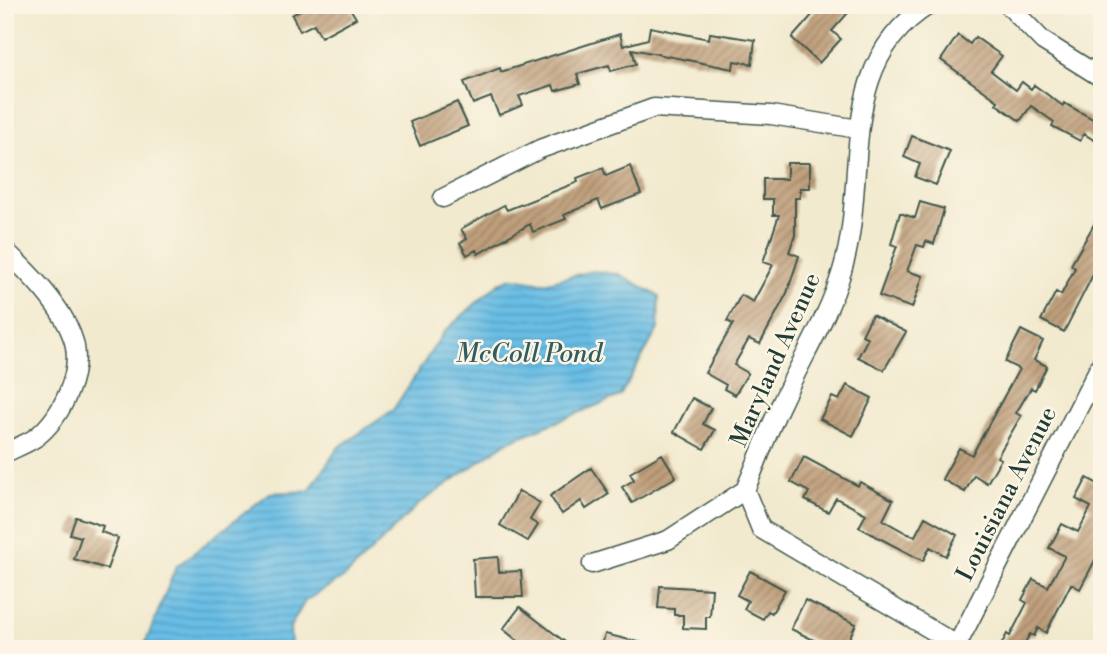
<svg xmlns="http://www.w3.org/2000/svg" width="1107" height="654" font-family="'Libre Bodoni',serif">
<defs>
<pattern id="water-rules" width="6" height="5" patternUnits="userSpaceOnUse" patternTransform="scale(1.75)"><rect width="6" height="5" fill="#69bee6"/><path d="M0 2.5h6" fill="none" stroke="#569cbb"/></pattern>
<pattern id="building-hatch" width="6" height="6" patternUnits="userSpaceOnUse" patternTransform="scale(1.75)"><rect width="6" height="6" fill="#c09f7b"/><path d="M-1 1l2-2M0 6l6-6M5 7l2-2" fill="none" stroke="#9b8366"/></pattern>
</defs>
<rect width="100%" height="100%" fill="#fcf5e5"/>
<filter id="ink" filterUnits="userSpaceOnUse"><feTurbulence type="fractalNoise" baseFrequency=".0143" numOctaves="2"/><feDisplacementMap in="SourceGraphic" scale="14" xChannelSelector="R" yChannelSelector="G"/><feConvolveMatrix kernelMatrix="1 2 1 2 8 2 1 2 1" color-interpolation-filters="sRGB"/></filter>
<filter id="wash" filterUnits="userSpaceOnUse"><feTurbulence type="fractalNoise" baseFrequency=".00686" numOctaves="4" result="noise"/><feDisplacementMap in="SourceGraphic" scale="28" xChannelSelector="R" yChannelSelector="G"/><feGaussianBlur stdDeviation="1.57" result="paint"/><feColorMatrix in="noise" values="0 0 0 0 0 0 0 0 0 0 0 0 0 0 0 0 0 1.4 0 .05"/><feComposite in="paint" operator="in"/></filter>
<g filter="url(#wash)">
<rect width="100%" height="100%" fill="#f2eacf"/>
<path fill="url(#water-rules)" stroke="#447e8d" stroke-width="2" d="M592,271L619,274L659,296L658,329L620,396L507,442L419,504L346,576L305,601L290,627L291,649H143L176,567L270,493L309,491L338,448L393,410L444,332L499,283L513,278L544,283Z"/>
<g id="blocks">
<path fill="url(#building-hatch)" d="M309,5H348L356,18L321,37L314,24L300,31L292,15Z
M821,5H855L832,31L841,39L819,63L792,38Z
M650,27L709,39L710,33L755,40L752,64L734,61L733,69L632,49L636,64L611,71L609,65L577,74L580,84L555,91L553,85L519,96L523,105L499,115L491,97L473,104L464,82L500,68L501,72L620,34L623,46L648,39Z
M958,35L970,44L975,37L1002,56L991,71L1016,90L1022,82L1031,89L1034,85L1063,106L1064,103L1102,124V145L1084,134L1080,141L1052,126L1054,122L1031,106L1020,121L996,104L998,101L941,60Z
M457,102L468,126L420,146L410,122Z
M912,136L950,151L936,185L915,177L920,164L904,157Z
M787,163H810V188H800V198H795V235L789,252L799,256L787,293L760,344L749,339L734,365L748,373L735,395L724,389L726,385L705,373L733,324L727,321L741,295L753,302L773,265L763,262L779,215H773V199H763V179H787Z
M630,166L641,194L602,209L598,200L564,215L566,219L533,232L530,224L478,254L476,250L467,255L460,243L467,239L461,229L504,205L507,210L578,182L577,178L603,168L606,176Z
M920,202L944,209L934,244L926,241L924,247L917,245L907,271L923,276L912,308L879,296L897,246L891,244L900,213L915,218Z
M1102,210V257L1064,332L1041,320L1056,292L1061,295L1075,268L1071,265Z
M872,315L906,332L884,370L858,357L868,338L862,335Z
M1021,330L1043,341L1034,360L1047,366L1035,390L1031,388L1016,413L1021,416L997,457L1001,459L987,483L974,475L965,492L942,479L959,448L972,455L1019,369L1005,362Z
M847,385L872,398L853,436L820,419L832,397L839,400Z
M692,398L711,408L703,424L715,430L704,449L674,432Z
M662,454L676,477L632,503L622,487L634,480L630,473Z
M804,457L858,486L860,482L893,500L883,520L908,534L915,536L925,517L957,535L946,556L930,547L923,561L881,539L859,527L866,514L836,498L828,512L805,500L809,492L791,482Z
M591,468L609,494L586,509L581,501L562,514L550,496Z
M1087,478L1102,486V547L1080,589L1071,584L1046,633L1038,628L1034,636L1030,634L1025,643L1035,649H999L1007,634L1010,636L1027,603L1022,600L1033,579L1048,587L1065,556L1049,548L1062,524L1078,532L1091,507L1076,499Z
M519,491L540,503L530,520L538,525L528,541L500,525Z
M76,517L103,526L101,532L118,538L107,569L74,559L81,537L70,534Z
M498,557L499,572L521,571L523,597H475L473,559Z
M750,571L785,590L772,613L768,611L763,619L744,609L748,601L737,595Z
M660,586L712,589L710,617H706V629L683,628V615H674V609L658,608Z
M805,600L856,624L844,649H832L791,629Z
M520,607L574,649H528L503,629Z
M605,634L646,644V649H601Z"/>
</g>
</g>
<g filter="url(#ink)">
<use href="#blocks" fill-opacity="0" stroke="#3f574b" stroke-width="2"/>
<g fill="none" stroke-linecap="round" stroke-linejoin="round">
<g stroke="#3f574b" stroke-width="21">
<path id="minor" d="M929,5C833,64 870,180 842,271C828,318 802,358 782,402C768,430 758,461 745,490L761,529L957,645
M1008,5L1043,41L1102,78
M443,198L540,149L654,108L771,115L859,129
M5,250C29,273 61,305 72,336C85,369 62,418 35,438C26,444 15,448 5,453
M592,564L668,540L745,490
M955,649L1102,362"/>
</g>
<use href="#minor" stroke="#fff" stroke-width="18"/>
</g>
</g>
<g text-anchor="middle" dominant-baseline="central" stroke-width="5" stroke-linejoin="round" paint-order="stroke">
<g font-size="24" fill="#1f3d34" stroke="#fcf5e5">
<text transform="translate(776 360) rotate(-66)">Maryland Avenue</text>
<text transform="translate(1007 494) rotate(-63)">Louisiana Avenue</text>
</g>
<g font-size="26" font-style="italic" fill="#325d60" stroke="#fcf5e5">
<text x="529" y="354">McColl Pond</text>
</g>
</g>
<rect width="1107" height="654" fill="none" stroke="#fcf5e5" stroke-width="28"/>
</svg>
